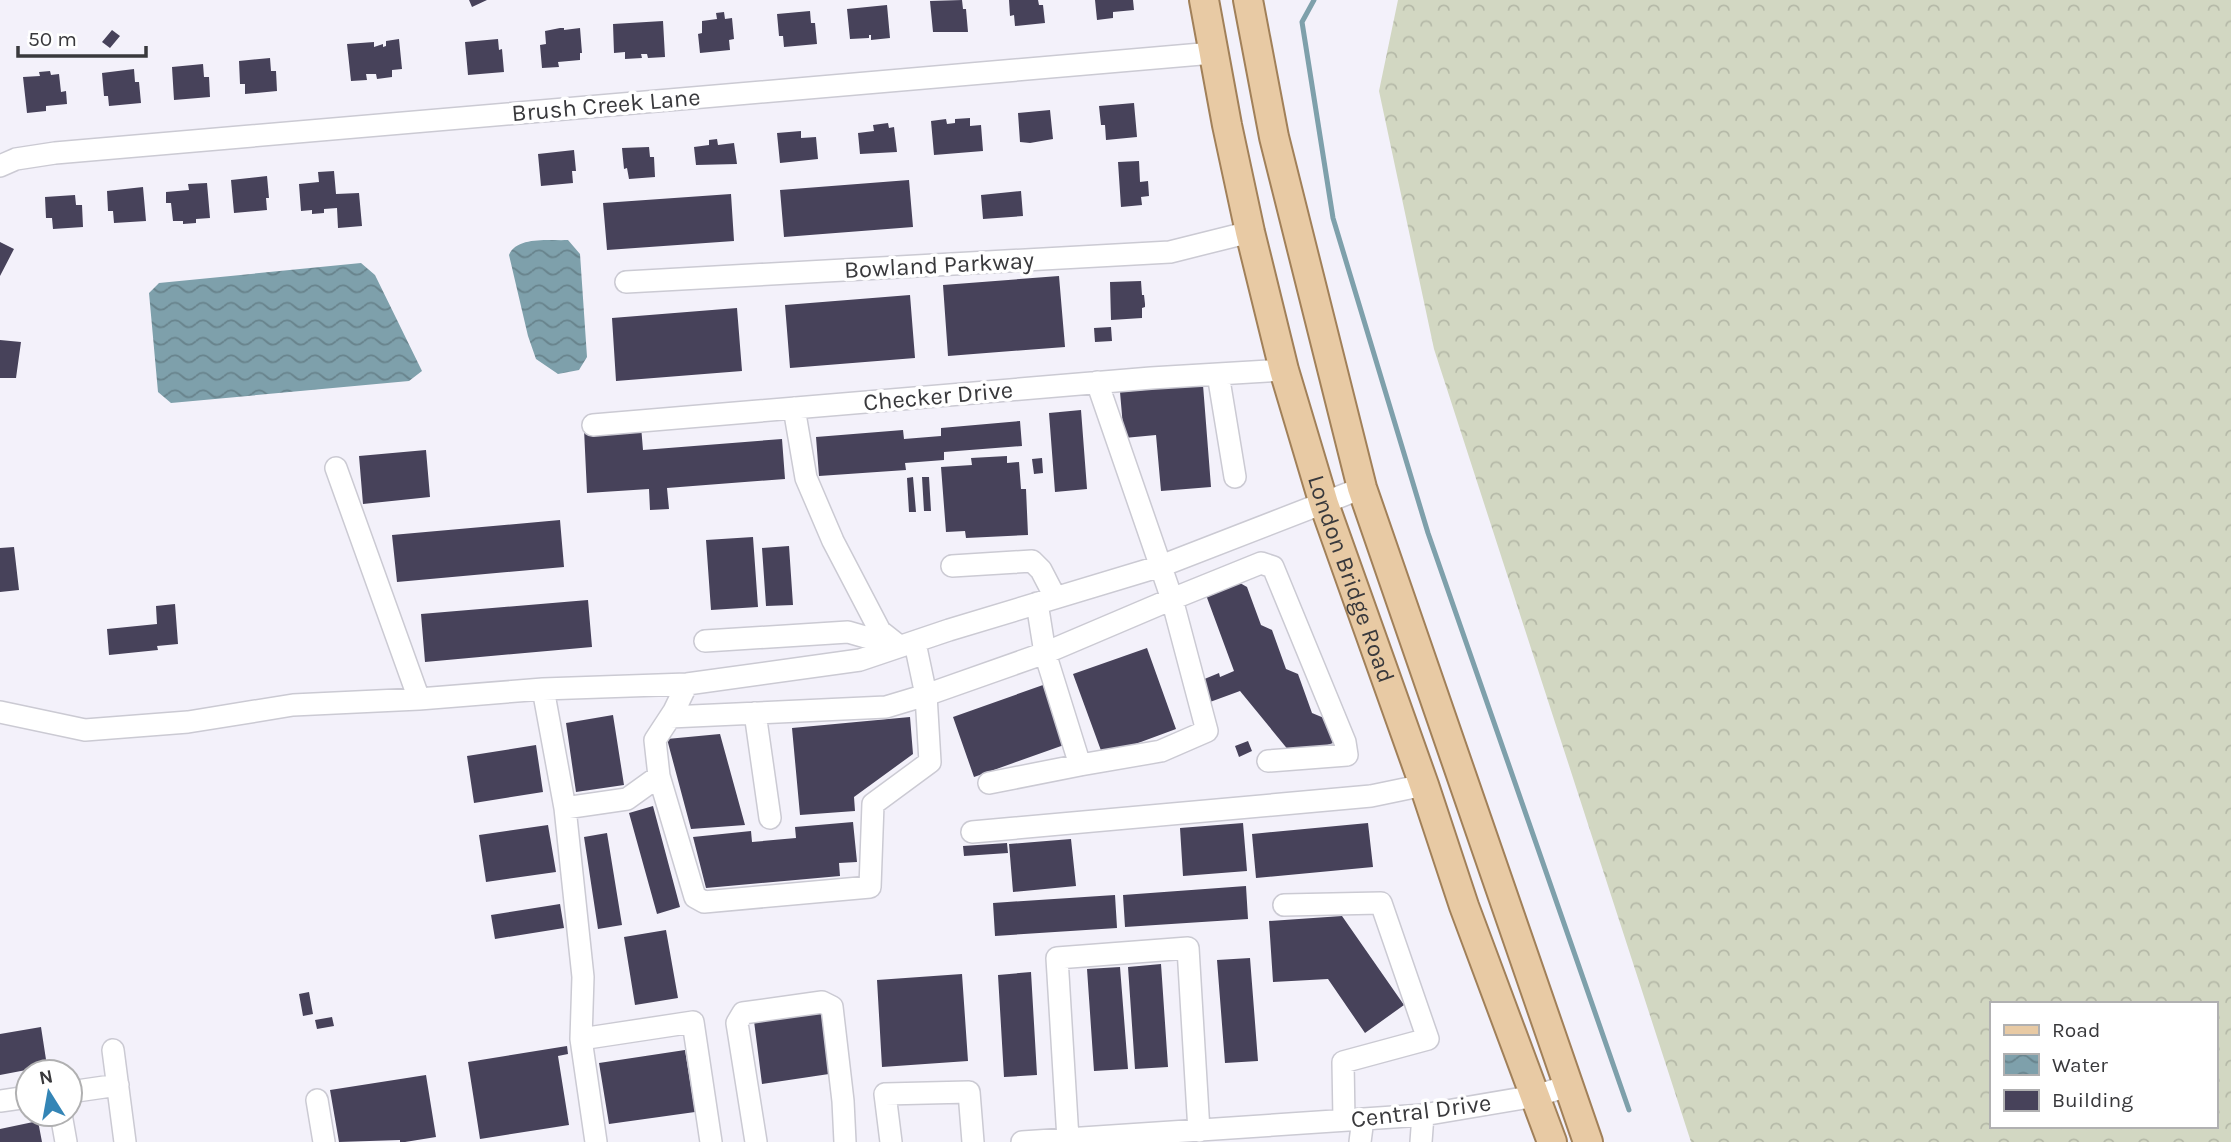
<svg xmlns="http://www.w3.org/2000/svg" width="2231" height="1142" font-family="Karla,sans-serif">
<defs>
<pattern id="forest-crowns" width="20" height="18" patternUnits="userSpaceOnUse" patternTransform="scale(1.75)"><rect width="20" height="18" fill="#d2d7c2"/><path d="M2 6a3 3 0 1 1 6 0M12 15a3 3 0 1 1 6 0" fill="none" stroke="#b5b9a8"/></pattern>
<pattern id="water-waves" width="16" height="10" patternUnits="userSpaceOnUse" patternTransform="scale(1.75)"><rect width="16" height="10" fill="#7ea0ab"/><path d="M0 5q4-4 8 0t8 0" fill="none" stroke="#68838c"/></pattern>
</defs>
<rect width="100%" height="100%" fill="#f3f1fa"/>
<path fill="url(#forest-crowns)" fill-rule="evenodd" d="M1398,0H2231V1142H1691L1434,349L1379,91ZM1991,1004H2215V1126H1991Z"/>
<path fill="url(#water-waves)" d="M568,240L580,254L587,357L579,370L558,374L536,359L528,336L509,255C517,236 550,241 568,240Z
M361,263L375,275L422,371L409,381L171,403L158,392L149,293L159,283Z"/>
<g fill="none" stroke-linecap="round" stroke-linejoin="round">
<path stroke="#7ea0ab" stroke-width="5" d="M1314,0L1302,22L1333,218L1428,533L1629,1110"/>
</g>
<path fill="#47425a" d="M469,0H487L472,7Z
M962,0L963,9H966L968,32H933L930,1Z
M1009,0H1038L1039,5H1043L1045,23L1015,26L1014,15L1010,16Z
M1095,0H1133L1134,10L1113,12V18L1097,20Z
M887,5L890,38L871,40V35H869V38L850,39L847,9Z
M810,11L811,23H815L817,44L784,47L783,36H779L777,14Z
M724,12L725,19L732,18L734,39L729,40L730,50L700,53L698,34L702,33V21L717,19L716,13Z
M663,21L665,57L648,58L647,54H641L642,58L625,59V52L614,53L613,24Z
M560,28H564V30L580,28L582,53H580V60L558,62L559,67L542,68L540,45L546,44L545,31Z
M112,30L120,36L110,48L102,42Z
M399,39L402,69L392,70V77L377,79L376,74H366L367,80L351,81L347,44L374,42V47L383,44V47L386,46V41Z
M498,39L499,50L502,49L504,72L468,75L465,42Z
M270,58L271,71H276L277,91L245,94V84H240L239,61Z
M203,64L204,77H209L210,97L174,100L172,67Z
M134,69L135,82H139L141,103L109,106L108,96H104L102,73Z
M50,71L51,75L59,74L61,92L66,91L67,104L46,106V111L27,113L23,77L40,76L39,72Z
M1134,103L1137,137L1106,140L1105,125H1101L1099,106Z
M1050,110L1053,139L1030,143L1020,142L1018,113Z
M970,118V126L981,125L983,151L934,155L931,121L946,119L947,124L955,123V119Z
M888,123L889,128L894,127L897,152L860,154L858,133L874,131L873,125Z
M801,131V138L816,137L818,159L780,163L777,133Z
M717,139L718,145L734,143L737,164L696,165L694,147L709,145V140Z
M649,147L650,157H654L655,177L629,179L627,168L624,169L622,148Z
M574,150L576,171H572L573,183L541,186L538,154Z
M1139,161L1140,182L1148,181L1149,196L1141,197L1142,205L1121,207L1118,162Z
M334,171L336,194L359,193L362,226L338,228L337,208L324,209V213L312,214V210L301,211L299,184L319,182L318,172Z
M267,176L269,198H266L267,210L234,213L231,180Z
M909,180L913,227L784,237L780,190Z
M207,183L210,218L196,219V223L183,224V221H173L171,203H166V192L189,190L188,184Z
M143,187L146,221L114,223L113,211H108L107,191Z
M1021,191L1023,216L983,219L981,195Z
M731,194L734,241L607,250L603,203Z
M75,195L76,205H82L83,227L53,229L52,218H46L45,197Z
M0,242L14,249L0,276Z
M1059,276L1065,347L948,356L943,285Z
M1141,281L1142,295H1144L1145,304V307L1142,308V318L1111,320L1110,282Z
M910,295L915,358L790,368L785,305Z
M737,308L742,371L616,381L612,318Z
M1111,327L1112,341L1095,342L1094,328Z
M0,340L21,342L16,378H0Z
M1203,385L1211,487L1161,491L1156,435L1124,438L1120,392Z
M1081,410L1087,489L1055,492L1049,413Z
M1020,421L1022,446L944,452V460L905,463L906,470L819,476L816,437L903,430L904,439L941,436V428Z
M641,426L643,450L782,439L785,479L667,488L669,509L650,510L649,489L587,493L584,429Z
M426,450L430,497L363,504L359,456Z
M1007,456V463L1019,462L1021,489H1026L1028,535L966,538L965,531L946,532L941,467L972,465L971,458Z
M1042,458L1043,473L1034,474L1032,459Z
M913,477L916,512H909L907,478Z
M922,477H929L931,511H924Z
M560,520L564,567L397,582L392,535Z
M753,537L758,607L711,610L706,540Z
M789,546L793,605L766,606L762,548Z
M14,547L19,590L0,592V548Z
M1240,583L1247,587L1261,625L1272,630L1286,669L1298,674L1312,713L1324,718L1333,743L1294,757L1240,691L1210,702L1202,680L1219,673L1220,677L1234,671L1206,595Z
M588,600L592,647L425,662L421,614Z
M175,604L178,644L157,646L158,650L109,655L107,629L157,624L156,606Z
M1147,648L1176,729L1103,756L1073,674Z
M1043,685L1064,745L974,777L953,717Z
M613,715L624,785L576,792L566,723Z
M910,717L913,754L854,797L855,811L800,815L792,728Z
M720,734L745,825L691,829L667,739Z
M1248,741L1252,751L1239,757L1235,746Z
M536,745L543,792L474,803L467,756Z
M653,806L680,907L657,914L629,813Z
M853,822L857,862L839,863L840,876L706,888L693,837L751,831L752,842L796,838L795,827Z
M1243,823L1247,871L1183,876L1180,828Z
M1368,823L1373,867L1256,878L1252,834Z
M548,825L556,872L486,882L479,835Z
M607,833L622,925L598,929L584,837Z
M1071,839L1076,886L1013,892L1009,844Z
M1007,843L1008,853L964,856L963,846Z
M1246,886L1248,919L1125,927L1123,895Z
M1115,895L1117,928L995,936L993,903Z
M560,904L564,928L495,939L491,915Z
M1342,916L1404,1005L1365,1033L1328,979L1273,982L1269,921Z
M666,930L678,998L635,1005L624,937Z
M1250,958L1258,1061L1225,1063L1217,960Z
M1161,964L1168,1067L1135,1069L1128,967Z
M1120,967L1128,1069L1094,1071L1087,969Z
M1031,972L1037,1075L1004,1077L998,975Z
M962,974L968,1061L882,1067L877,980Z
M309,992L313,1014L303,1016L299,994Z
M821,1011L829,1074L762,1084L754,1021Z
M332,1017L334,1026L317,1029L315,1020Z
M41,1027L47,1066L0,1075V1034Z
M567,1046L568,1054L558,1056L569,1125L480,1139L468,1062Z
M685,1050L695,1112L609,1124L599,1063Z
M426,1075L436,1137L405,1142H400V1140L339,1142L330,1090Z
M38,1121L42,1142H0V1129Z"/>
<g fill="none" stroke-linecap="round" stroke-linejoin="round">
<g stroke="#cbcad3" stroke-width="24">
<path id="minor" d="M0,166L16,159L55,153L1213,53
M626,282L1170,252L1250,232
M1218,374L1235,477
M794,408L806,478L833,541L880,631L899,646
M593,425L1151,378L1284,370
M336,468L419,699
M952,566L1032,561L1041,570L1055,597
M1037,603L1045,653L1172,599L1097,382
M705,641L848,632L893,645
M687,684L674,711L655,740L659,776L695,897L704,902L870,887L873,804L930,762L926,695L1045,653L1080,765L989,783
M543,689L565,808
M0,712L85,730L188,722L293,705L419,699L543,689L687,684L860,660L949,630L1161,566L1362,488
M755,713L770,818
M670,717L886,707L926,695L915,643
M1080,765L1161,751L1207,731L1172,599L1261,563L1273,567L1345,742L1347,755L1268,761
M972,832L1371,796L1424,785
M1284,905L1381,903L1428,1039L1343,1062L1344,1120
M581,1039L583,977L565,808L627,799L659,776
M113,1050L125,1142
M70,1092L118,1085
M317,1100L324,1142
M0,1101L28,1097
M61,1114L66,1142
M1068,1139L1057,958L1188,948L1199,1131
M596,1142L581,1039L693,1022L711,1142
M756,1142L737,1023L743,1013L822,1002L832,1007L843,1101L845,1142
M891,1142L885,1094L969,1092L973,1142
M1022,1142L1423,1115L1535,1096L1568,1086
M1360,1142L1363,1119
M1421,1142L1423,1115"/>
</g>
<g stroke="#a18059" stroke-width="32">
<g id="major">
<path id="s1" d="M1204,0L1227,125L1250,232L1284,370L1324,504L1424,785L1464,906L1552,1142"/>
<path d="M1248,0L1274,137L1362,488L1588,1142"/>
</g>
</g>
<use href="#minor" stroke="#fff" stroke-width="21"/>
<use href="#major" stroke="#e8caa4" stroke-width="28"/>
</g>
<g text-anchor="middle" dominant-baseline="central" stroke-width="7" stroke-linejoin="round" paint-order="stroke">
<g font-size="24" fill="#39393c" stroke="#fff">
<text transform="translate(606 105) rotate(-5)">Brush Creek Lane</text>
<text transform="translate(939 265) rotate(-3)">Bowland Parkway</text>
<text transform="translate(938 396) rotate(-5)">Checker Drive</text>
<text stroke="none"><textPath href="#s1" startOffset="598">London Bridge Road</textPath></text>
<text transform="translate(1421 1111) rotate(-7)">Central Drive</text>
</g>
</g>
<rect x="1990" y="1002" width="228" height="126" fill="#ffffff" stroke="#b0b0b1" stroke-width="2"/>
<rect x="2004" y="1025" width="35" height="10" fill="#e8caa4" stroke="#b0b0b1" stroke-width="2"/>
<text x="2052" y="1037" font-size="21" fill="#39393c">Road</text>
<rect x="2004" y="1054" width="35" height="21" fill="url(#water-waves)" stroke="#b0b0b1" stroke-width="2"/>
<text x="2052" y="1072" font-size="21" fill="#39393c">Water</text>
<rect x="2004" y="1090" width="35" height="21" fill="#47425a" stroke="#b0b0b1" stroke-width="2"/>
<text x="2052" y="1107" font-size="21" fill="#39393c">Building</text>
<g transform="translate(49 1093) rotate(349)"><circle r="33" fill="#ffffff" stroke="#b0b0b1" stroke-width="2"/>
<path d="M0-5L12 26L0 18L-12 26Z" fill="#3485b6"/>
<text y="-10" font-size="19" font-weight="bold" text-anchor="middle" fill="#39393c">N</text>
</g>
<path d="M18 46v10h128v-10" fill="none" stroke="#39393c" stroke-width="3.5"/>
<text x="28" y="46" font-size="21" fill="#39393c" stroke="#ffffff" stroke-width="5" paint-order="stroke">50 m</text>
</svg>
